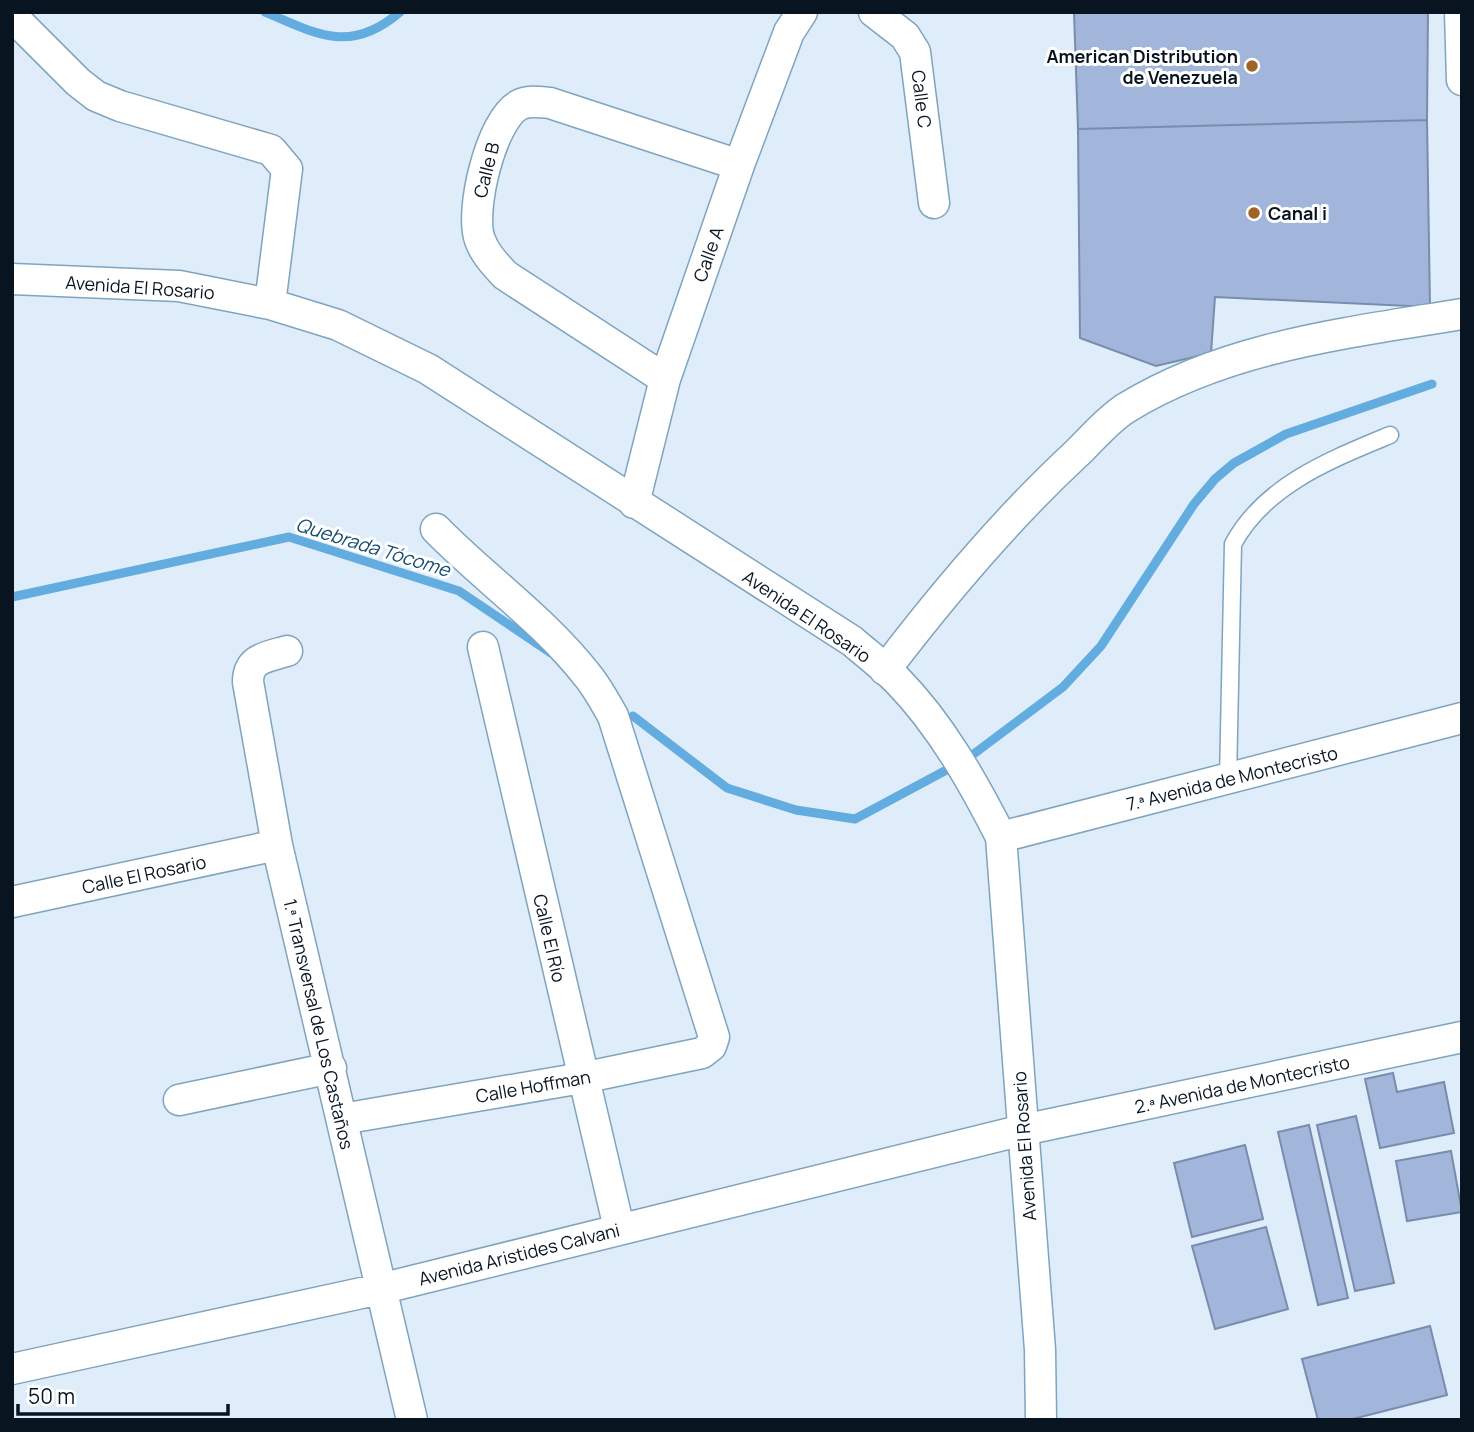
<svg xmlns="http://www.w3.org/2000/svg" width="1474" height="1432" font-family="Manrope,sans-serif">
<rect width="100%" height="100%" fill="#deedf9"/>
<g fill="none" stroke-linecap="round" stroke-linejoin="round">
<path stroke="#63ace0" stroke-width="9" d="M265,12C318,35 351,54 400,12
M12,597L289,537L459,591L551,653
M633,716L727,788L796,810L855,819L967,759L1063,687L1101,646L1194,504L1215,479L1234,463L1286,434L1432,384"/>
</g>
<path fill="#a2b6db" stroke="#788cae" stroke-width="2" d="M1074,12H1428L1427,120L1078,129Z
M1427,120L1430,307L1215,297L1211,353L1156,366L1080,338L1078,129Z
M1393,1073L1397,1092L1444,1082L1454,1133L1380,1148L1365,1079Z
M1356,1116L1394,1283L1355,1291L1317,1125Z
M1309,1125L1348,1298L1318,1305L1278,1132Z
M1245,1145L1263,1219L1192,1237L1174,1163Z
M1451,1151L1462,1212L1407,1221L1396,1161Z
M1266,1227L1288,1309L1215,1329L1192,1246Z
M1430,1326L1447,1395L1349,1420H1318L1302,1359Z"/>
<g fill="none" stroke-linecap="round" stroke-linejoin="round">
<g stroke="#7fa4bf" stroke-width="19">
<path id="service" d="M1228,779L1233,544C1265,485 1330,460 1390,435"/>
</g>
<g stroke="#7fa4bf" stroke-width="33">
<path id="minor" d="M874,12L905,36L915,52L934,203
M1460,12L1462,80
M12,16L78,82L96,96L120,106L271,150L287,169L270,304
M12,279L179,286L270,304L338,325L428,369L852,641C867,654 883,666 897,680C941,725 973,782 1001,837L1040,1350L1041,1420
M665,379L505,275C495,264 485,254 480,240C469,212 491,120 519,105C528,100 540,102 550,103L739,165
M634,503L665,379L739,165L789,32L802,12
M483,647L619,1228
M287,651C267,657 248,658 248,682L277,845L412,1420
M885,670C943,594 1005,520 1075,455C1091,440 1107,420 1126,408C1227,346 1347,333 1462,314
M1001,837L1462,718
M12,902L277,845
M179,1100L331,1068
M342,1119L582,1078L702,1053L711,1046L714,1037L613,716C605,702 597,687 587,675C543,619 485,579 436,529
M12,1369L380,1289L1023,1130L1462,1037"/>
</g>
<use href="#service" stroke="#fff" stroke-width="16"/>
<use href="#minor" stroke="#fff" stroke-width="30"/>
</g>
<g fill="#a16428" stroke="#fff" stroke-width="2.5">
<circle cx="1252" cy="66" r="7"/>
<circle cx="1254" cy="213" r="7"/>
</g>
<g text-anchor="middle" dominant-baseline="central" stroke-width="6" stroke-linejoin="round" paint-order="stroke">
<g font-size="18" font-weight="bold" fill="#081520" stroke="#fff" text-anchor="end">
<text x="1238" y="56">American Distribution<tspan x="1238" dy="21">de Venezuela</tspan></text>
<text x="1268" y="213" text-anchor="start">Canal i</text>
</g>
<g font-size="18" fill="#081520" stroke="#fff">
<text transform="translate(922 99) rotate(83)">Calle C</text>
<text transform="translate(486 170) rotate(-76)">Calle B</text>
<text transform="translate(708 254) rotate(-71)">Calle A</text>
<text transform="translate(140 287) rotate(4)">Avenida El Rosario</text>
<text transform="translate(807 616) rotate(34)">Avenida El Rosario</text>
<text transform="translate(1232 778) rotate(-14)">7.ª Avenida de Montecristo</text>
<text transform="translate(144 874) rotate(-12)">Calle El Rosario</text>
<text transform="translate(550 938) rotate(77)">Calle El Río</text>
<text transform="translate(319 1024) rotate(77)">1.ª Transversal de Los Castaños</text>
<text transform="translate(1242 1084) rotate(-12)">2.ª Avenida de Montecristo</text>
<text transform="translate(533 1086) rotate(-10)">Calle Hoffman</text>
<text transform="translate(1024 1146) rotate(-94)">Avenida El Rosario</text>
<text transform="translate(519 1254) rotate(-14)">Avenida Aristides Calvani</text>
</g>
<g font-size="19" font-style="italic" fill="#174e71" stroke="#fff">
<text transform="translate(373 547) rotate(17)">Quebrada Tócome</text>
</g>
</g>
<rect width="1474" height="1432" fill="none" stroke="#081520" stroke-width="28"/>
<path d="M18 1404v10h210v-10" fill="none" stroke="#081520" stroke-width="3.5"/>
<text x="28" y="1404" font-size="21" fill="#081520" stroke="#ffffff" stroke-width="5" paint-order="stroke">50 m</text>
</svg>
